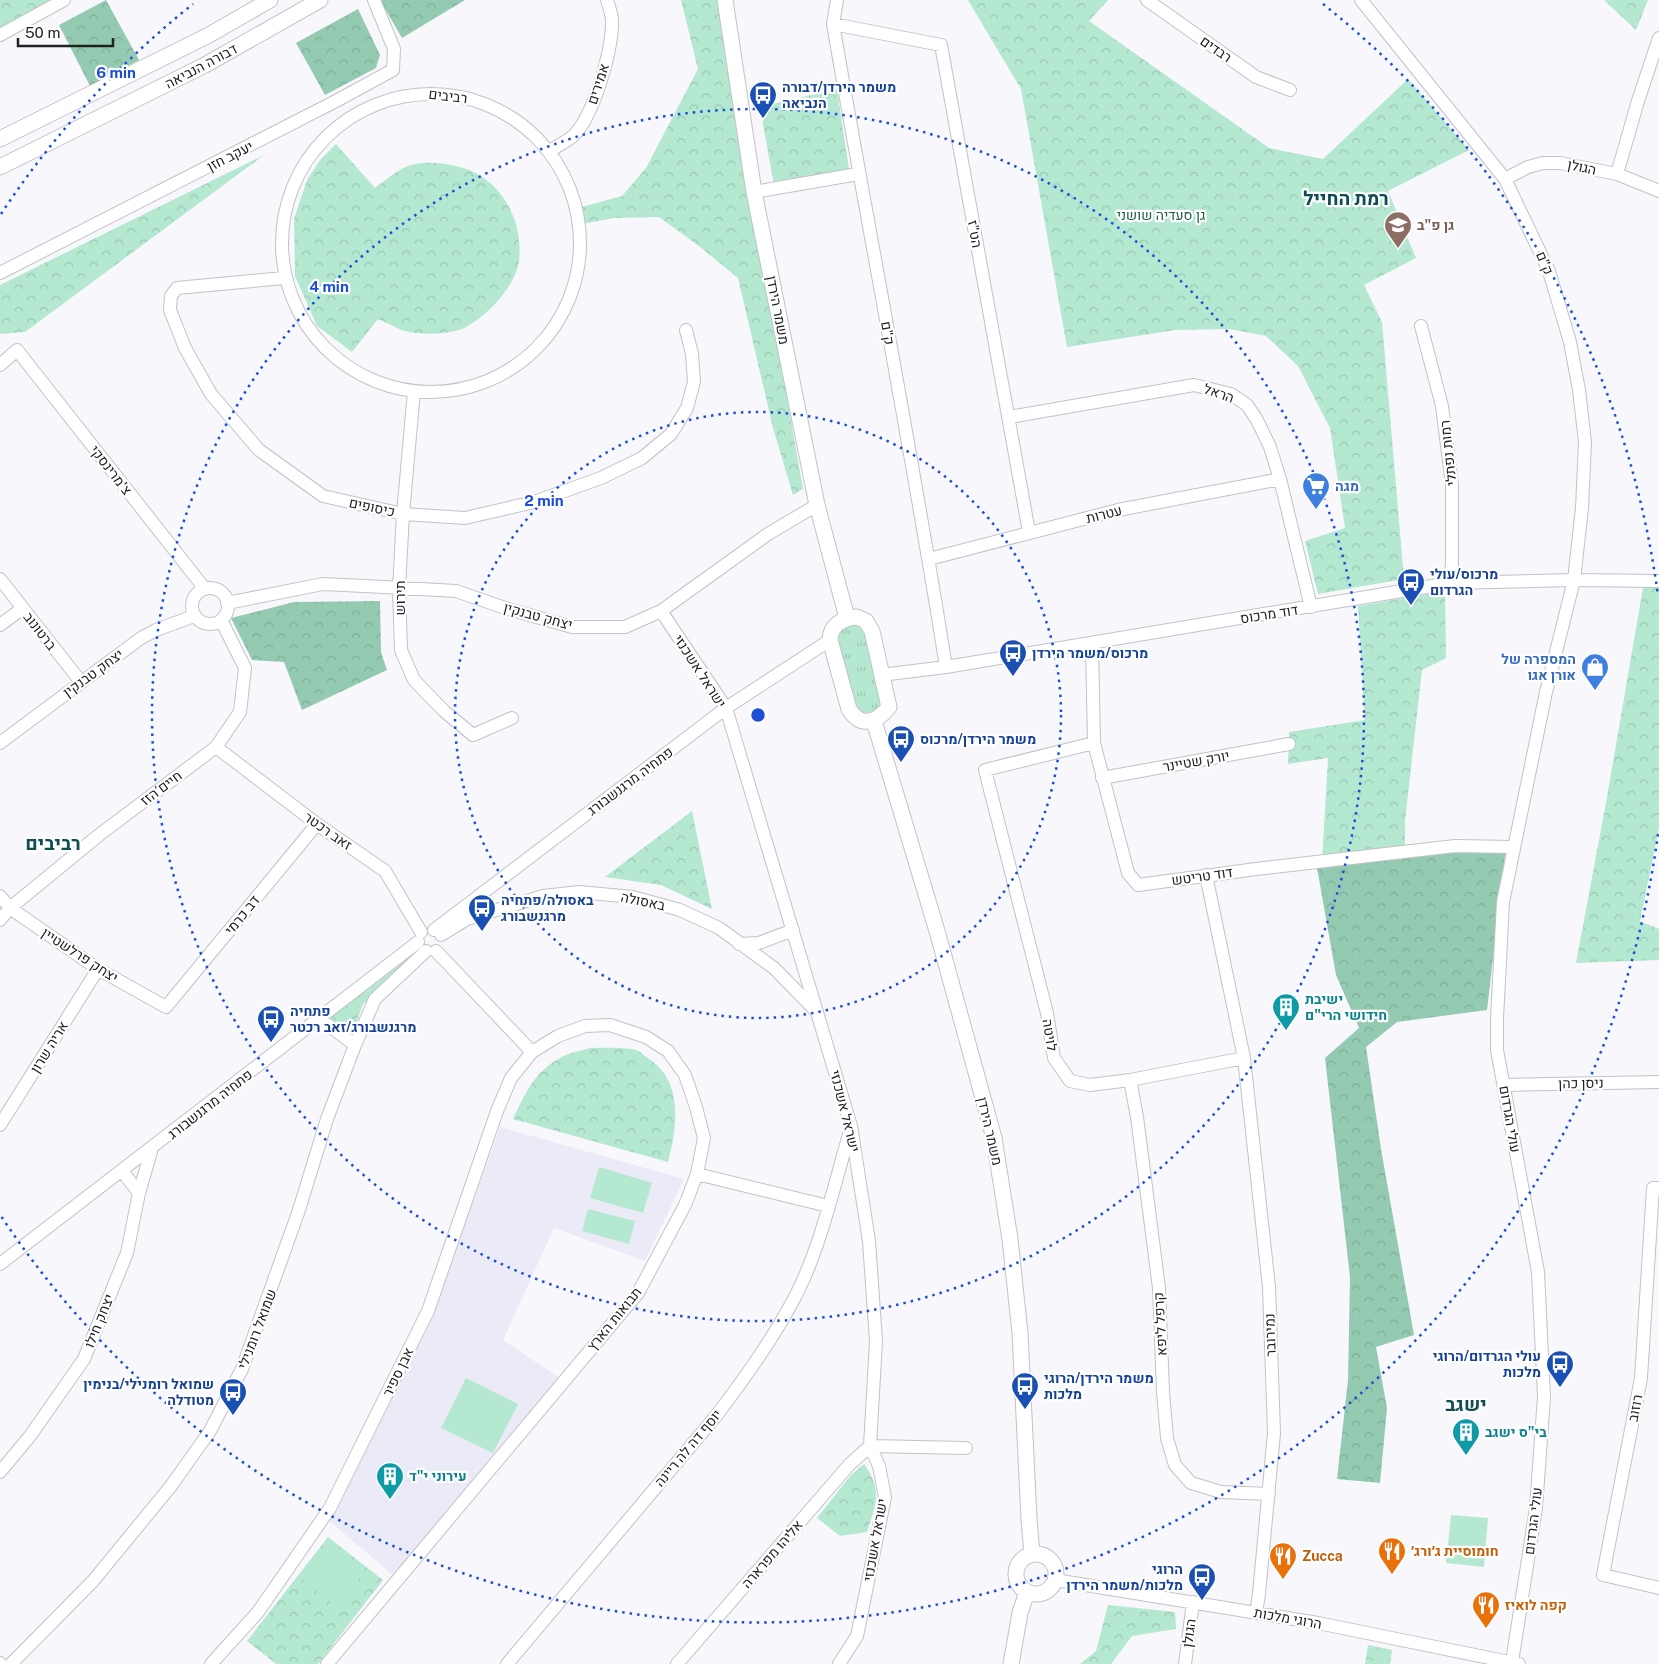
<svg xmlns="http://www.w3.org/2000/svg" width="1659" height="1664" font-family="'Public Sans',Heebo,sans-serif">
<defs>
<pattern id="grass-tufts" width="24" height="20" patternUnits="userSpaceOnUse" patternTransform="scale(1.25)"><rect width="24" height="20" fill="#b5e8d0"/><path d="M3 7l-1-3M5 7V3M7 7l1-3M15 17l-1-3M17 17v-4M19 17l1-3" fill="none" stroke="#9bc7b2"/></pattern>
<pattern id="forest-crowns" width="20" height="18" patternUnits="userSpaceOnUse" patternTransform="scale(1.25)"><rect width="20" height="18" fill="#94cab1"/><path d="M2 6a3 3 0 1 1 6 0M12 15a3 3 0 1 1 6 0" fill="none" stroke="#7fad98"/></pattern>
<pattern id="park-crowns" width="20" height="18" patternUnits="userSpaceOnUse" patternTransform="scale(1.25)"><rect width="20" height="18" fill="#b5e8d0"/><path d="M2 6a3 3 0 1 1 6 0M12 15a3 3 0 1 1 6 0" fill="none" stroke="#9bc7b2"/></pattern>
</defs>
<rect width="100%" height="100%" fill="#f7f7fc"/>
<path fill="#eaebf7" d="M500,1127L684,1179L645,1261L554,1228L503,1340L561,1379L394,1576L329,1521L337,1507L433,1314Z"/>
<path fill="url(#grass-tufts)" d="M848,625L857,626L865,632L882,702L875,711L864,713L855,708L838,640L840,632Z"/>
<path fill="url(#forest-crowns)" d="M106,0L139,60L90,86L59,25Z
M380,0H465L402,38Z
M358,9L380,55L376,68L325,95L296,43Z
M380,601L381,652L387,670L302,710L284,662L252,660L231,618L294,602Z
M1506,847L1487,1010L1397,1022L1366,1047L1381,1149L1414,1335L1376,1347L1387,1408L1380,1483L1337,1479L1348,1380L1350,1277L1325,1058L1359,1028L1336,975L1316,862Z"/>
<path fill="url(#park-crowns)" d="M0,0H51L0,28Z
M681,0H717L803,489L793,495L773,428L738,278L699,246L659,217L614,218L582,224L578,208L622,196L646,168L698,69Z
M968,0H1108L1089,21L1269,148L1323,159L1408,79L1469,150L1388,191L1416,258L1364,285L1382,322L1404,579L1318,594L1305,541L1345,528L1330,428L1298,366L1266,336L1230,329L1175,330L1067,347L1021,89Z
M1604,0H1648L1636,30Z
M837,89L849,169L774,185L760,107Z
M336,144L375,188C383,182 391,175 400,170C415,161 435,162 451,165C497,172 524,216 519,261C516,286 485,319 462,329C449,334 423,335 409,332C399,330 388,323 378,319L352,352L317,326L295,276L294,219L307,180L320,160Z
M264,155L25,332L0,334V285Z
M1659,586V828L1640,921L1659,929V960L1576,963L1607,797L1643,588Z
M1445,591L1446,658L1422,670L1405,821V852L1322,862L1328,758L1288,764L1289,732L1365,720L1358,606Z
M692,811L712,909L661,885L605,877Z
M417,946L421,951L363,1004L352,1035L326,1018Z
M590,1048C601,1048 626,1047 636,1050C641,1052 645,1056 649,1059C684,1082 677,1128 668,1162L513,1119C525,1094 534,1072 560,1058C568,1053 580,1051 590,1048Z
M864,1464C883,1491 876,1503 867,1532L840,1536L817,1518L851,1475Z
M328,1537L383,1580L318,1664H276L247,1641Z
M1108,1605L1175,1612L1176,1629L1132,1636L1111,1664H1080L1096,1651Z
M1368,1645L1392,1650L1390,1664H1365Z"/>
<path fill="#b5e8d0" d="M599,1167L652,1183L643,1213L590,1198Z
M588,1209L635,1221L629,1244L582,1231Z
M466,1378L518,1404L493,1453L441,1428Z
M1451,1515L1488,1518L1484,1567L1446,1563Z
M329,1545L364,1572L337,1607L302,1580Z"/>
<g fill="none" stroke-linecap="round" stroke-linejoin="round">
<g stroke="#c2c2c7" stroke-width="14">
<path id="minor" d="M837,0L833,24C870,238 912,452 946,667
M1147,0L1256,77L1290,90
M1361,0L1505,179L1549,271L1570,342L1579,390L1585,442L1582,508L1574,580L1546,692L1503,902L1497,1019V1050L1538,1272L1544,1397L1536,1508L1512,1662
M833,24L941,45L1029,532
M0,35L64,0
M282 243a149 149 0 1 1 298 0a149 149 0 1 1-298 0Z
M550,151C557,146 566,142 573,136C594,116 613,48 612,19C611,13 609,6 607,0
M1617,174L1638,101L1659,38
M1505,179L1528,167L1543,163H1560L1617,174L1659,191
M754,192L858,174
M0,273L336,101L393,70L394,49L374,0
M284,278L177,288L171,296L170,310L185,348L211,394L259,450L323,496L403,514L465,518L534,502L601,478L642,458L671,434L687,408L694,382L692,354L686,330
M1421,326L1442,406L1452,485V563L1450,583
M0,365L17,350L205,589
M414,391L403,514L399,589L401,650L414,680L444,711L473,735L512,718
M1009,417L1194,385L1231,394L1247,405L1257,420L1270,447L1280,479L1311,607
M929,559L1118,510L1280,479
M0,579L81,682
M192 606a18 18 0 1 1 36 0a18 18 0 1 1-36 0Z
M227,603L323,584L384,587L456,591L508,609L572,627H625L661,611L768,534L817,505
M661,611L726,708L851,1126L869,1241L876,1341L870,1446L879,1466L885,1497L857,1636L839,1664
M0,625L23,608
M1092,643L1094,743L1128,873L1138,885L1256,869L1455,846L1514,847
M881,675L946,667L1450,583L1574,580L1659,581
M0,743L141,638L156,630L194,616
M1094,743L985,770L1047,1013L1054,1058L1070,1081L1090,1085L1130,1080L1244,1058L1206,875
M216,747L317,824L385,871L421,932
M1102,778L1289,744
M0,896L10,908L98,969L166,1007L317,824
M0,920L10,908L99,835L216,747L240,712L245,668L221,620
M434,930L726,708L830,640
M441,935L467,919L543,896L579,892L633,897L680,910L719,928L774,968L816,1011
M739,944L759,943L793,930
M436,951L532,1052
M320,1019L355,1045
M1244,1058L1269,1287L1274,1433L1259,1594L1256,1613
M1130,1080L1137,1117L1159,1288L1163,1392L1167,1438L1175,1465L1191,1483L1221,1492L1269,1494
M1504,1085L1659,1082
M0,1125L98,969
M122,1171L139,1193
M697,1174L828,1206
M1659,1188H1653L1641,1378L1603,1575L1659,1588
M0,1264L418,942
M870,1446L966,1448
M0,1472L30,1436L84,1359L127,1253L139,1193L152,1148
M1055,1580L1318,1623L1519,1664
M0,1663L1,1664
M11,1664L93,1581L171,1486L210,1431L242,1369L298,1213L327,1119L355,1045L375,999L426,951
M211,1664L258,1612L330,1508L428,1311L497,1111L511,1078L532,1052L558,1036L585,1026L610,1025L646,1037L668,1051L685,1075L696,1107L704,1138L697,1174L685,1205L638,1293L327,1664
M507,1664L716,1416C742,1382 768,1346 789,1308C819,1256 833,1189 850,1131
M677,1664L849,1465L870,1446
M1185,1664L1193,1602"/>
</g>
<g stroke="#c2c2c7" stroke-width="17">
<path id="tertiary" d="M725,0L754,192L817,505L847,618
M0,139L209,35L270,0
M0,167L205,65L320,0
M857,617L866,621L872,631L889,707C877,722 861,729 849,709L830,640C830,625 843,618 857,617Z
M874,721L937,931L994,1138L1010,1239L1020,1333L1029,1519L1032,1554
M1016 1574a20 20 0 1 1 40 0a20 20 0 1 1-40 0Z
M1011,1664L1020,1613L1027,1592"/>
</g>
<use href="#minor" stroke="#fff" stroke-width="12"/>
<use href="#tertiary" stroke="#fff" stroke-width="15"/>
</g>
<g fill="none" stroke="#1d4ed8" stroke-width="2.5" stroke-dasharray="2.5 5">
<circle cx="758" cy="715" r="303"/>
<circle cx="758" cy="715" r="606"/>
<path d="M1658 834A908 908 0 0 1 1 1216M1 214A908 908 0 0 1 193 4M1323 4A908 908 0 0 1 1658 596"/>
</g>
<defs>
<g id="bus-pin" transform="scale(1.4375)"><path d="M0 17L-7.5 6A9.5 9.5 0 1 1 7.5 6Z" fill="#1a4fb4" stroke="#fff"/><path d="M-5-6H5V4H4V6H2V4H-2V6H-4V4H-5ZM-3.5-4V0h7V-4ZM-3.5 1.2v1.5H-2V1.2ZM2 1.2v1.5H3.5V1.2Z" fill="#fff"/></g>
<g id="school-pin" transform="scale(1.4375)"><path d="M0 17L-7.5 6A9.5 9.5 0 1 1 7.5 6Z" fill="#8d6e63" stroke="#fff"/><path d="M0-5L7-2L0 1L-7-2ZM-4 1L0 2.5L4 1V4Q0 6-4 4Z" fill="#fff"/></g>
<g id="supermarket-pin" transform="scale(1.4375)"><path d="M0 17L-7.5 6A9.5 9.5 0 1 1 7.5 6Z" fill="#3f7fe0" stroke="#fff"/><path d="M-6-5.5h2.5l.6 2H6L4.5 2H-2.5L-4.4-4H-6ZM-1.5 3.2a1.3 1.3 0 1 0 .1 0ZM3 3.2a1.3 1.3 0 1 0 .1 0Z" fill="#fff"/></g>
<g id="shop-pin" transform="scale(1.4375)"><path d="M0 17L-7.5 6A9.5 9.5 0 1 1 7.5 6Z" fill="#3f7fe0" stroke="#fff"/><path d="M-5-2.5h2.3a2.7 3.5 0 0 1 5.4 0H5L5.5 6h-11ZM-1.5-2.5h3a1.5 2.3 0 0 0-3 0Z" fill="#fff"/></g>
<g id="building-pin" transform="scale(1.4375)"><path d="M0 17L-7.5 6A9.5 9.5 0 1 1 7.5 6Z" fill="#0f9aa8" stroke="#fff"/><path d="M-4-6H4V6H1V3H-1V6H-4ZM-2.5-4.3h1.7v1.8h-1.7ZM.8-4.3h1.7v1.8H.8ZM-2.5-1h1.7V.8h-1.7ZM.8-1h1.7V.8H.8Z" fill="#fff"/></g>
<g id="restaurant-pin" transform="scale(1.4375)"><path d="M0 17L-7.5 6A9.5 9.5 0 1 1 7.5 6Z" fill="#e8710a" stroke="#fff"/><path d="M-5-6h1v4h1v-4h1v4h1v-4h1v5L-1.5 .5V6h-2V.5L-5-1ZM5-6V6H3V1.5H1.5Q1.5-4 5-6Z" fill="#fff"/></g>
</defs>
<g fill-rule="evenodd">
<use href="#bus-pin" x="763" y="95"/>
<use href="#school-pin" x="1398" y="225"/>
<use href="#supermarket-pin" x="1316" y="486"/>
<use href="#bus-pin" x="1411" y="582"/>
<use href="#bus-pin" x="1013" y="653"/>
<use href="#shop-pin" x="1595" y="667"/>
<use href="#bus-pin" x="901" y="739"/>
<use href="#bus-pin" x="482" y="908"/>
<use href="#building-pin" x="1286" y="1007"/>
<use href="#bus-pin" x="271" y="1019"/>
<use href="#bus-pin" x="1560" y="1364"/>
<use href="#bus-pin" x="1025" y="1386"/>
<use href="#bus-pin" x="233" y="1392"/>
<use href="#building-pin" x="1466" y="1432"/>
<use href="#building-pin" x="390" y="1476"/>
<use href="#restaurant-pin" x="1392" y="1551"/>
<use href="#restaurant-pin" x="1283" y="1556"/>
<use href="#bus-pin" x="1202" y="1577"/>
<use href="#restaurant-pin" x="1486" y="1605"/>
</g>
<g text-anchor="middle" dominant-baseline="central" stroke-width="4.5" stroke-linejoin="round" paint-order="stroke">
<g font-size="14" fill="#212122" stroke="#fff">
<text transform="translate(1216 49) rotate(35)">רבדים</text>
<text transform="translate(201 66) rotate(-28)">דבורה הנביאה</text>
<text transform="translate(598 84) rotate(-72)">אמירים</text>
<text transform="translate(448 96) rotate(7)">רביבים</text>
<text transform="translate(230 156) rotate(-27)">יעקב חזן</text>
<text transform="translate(1582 167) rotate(12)">הגולן</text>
<text transform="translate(975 234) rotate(80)">הט"ז</text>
<text transform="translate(1545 263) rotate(67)">ק"ם</text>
<text transform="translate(778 310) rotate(79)">משמר הירדן</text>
<text transform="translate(888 333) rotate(80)">ק"ם</text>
<text transform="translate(1219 393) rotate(19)">הראל</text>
<text transform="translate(1448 453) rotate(-96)">רמות נפתלי</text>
<text transform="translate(111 470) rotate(52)">צ'מרינסקי</text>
<text transform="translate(372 507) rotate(12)">כיסופים</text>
<text transform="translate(1104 514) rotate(-14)">עטרות</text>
<text transform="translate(400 598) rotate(-90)">תירוש</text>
<text transform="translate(1269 614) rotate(-9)">דוד מרכוס</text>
<text transform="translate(538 616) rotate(15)">יצחק טבנקין</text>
<text transform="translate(40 631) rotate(52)">ברטונוב</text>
<text transform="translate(700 671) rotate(57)">ישראל אשכנזי</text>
<text transform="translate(93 673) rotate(-36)">יצחק טבנקין</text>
<text transform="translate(1196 761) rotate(-10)">יורק שטיינר</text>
<text transform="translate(630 781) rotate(-37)">פתחיה מרגנשבורג</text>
<text transform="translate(161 788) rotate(-37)">חיים הזז</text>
<text transform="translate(328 831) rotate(35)">זאב רכטר</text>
<text transform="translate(1202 876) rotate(-8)">דוד טריטש</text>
<text transform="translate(643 901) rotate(12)">באסולה</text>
<text transform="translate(242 915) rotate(-51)">דב כרמי</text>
<text transform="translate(80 955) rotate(33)">יצחק פרלשטיין</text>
<text transform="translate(1050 1035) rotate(81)">לויטה</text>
<text transform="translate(49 1047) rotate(-58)">אריה שרון</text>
<text transform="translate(1581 1083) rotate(-1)">ניסן כהן</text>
<text transform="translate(210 1104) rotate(-38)">פתחיה מרגנשבורג</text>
<text transform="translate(845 1111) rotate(76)">ישראל אשכנזי</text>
<text transform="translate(1510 1119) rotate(80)">עולי הגרדום</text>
<text transform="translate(990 1131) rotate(77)">משמר הירדן</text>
<text transform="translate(614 1319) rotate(-51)">תבואות הארץ</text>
<text transform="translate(99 1321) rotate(-68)">יצחק חילו</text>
<text transform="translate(1160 1324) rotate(-93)">קרפל ליפא</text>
<text transform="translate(257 1329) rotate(-69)">שמואל רומנילי</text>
<text transform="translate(1270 1335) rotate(-92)">נמירובר</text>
<text transform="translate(398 1372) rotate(-64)">אבן ספיר</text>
<text transform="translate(1635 1408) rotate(-79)">רוזוב</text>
<text transform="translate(688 1448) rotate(-50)">יוסף דה לה ריינה</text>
<text transform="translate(1533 1521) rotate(-83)">עולי הגרדום</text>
<text transform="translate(875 1540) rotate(-80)">ישראל אשכנזי</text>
<text transform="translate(772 1554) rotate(-49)">אליהו מפרארה</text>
<text transform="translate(1288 1618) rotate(10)">הרוגי מלכות</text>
<text transform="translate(1189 1633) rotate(-82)">הגולן</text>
</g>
<g font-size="14" font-weight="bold" fill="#164399" stroke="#fff" text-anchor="start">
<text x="782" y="87">משמר הירדן/דבורה<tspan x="782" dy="16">הנביאה</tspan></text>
<text x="1430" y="574">מרכוס/עולי<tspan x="1430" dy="16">הגרדום</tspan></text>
<text x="1032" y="653">מרכוס/משמר הירדן</text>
<text x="920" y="739">משמר הירדן/מרכוס</text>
<text x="501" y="900">באסולה/פתחיה<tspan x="501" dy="16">מרגנשבורג</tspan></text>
<text x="290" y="1011">פתחיה<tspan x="290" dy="16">מרגנשבורג/זאב רכטר</tspan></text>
<text x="1541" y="1356" text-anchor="end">עולי הגרדום/הרוגי<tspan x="1541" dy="16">מלכות</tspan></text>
<text x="1044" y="1378">משמר הירדן/הרוגי<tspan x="1044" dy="16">מלכות</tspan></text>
<text x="214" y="1384" text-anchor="end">שמואל רומנילי/בנימין<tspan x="214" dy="16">מטודלה</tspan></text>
<text x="1183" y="1569" text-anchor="end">הרוגי<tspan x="1183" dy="16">מלכות/משמר הירדן</tspan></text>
</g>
<g font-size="14" fill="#1e5e45" stroke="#fff">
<text x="1161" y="215">גן סעדיה שושני</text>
</g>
<g font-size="14" font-weight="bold" fill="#785e54" stroke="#fff" text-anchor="start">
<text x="1417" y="225">גן פ"ב</text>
</g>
<g font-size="14" font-weight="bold" fill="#366cbe" stroke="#fff" text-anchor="start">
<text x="1335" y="486">מגה</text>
<text x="1576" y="659" text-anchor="end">המספרה של<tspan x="1576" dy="16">אורן אגו</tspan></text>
</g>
<g font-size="14" font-weight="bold" fill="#0d838f" stroke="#fff" text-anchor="start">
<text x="1305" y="999">ישיבת<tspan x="1305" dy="16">חידושי הרי"ם</tspan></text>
<text x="1485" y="1432">בי"ס ישגב</text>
<text x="409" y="1476">עירוני י"ד</text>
</g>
<g font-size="14" font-weight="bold" fill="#c56008" stroke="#fff" text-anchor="start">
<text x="1411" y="1551">חומוסיית ג׳ורג׳</text>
<text x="1302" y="1556">Zucca</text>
<text x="1505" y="1605">קפה לואיז</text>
</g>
<g font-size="19" font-weight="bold" fill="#0e4d52" stroke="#fff">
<text x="1346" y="198">רמת החייל</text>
<text x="53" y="843">רביבים</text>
<text x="1466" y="1404">ישגב</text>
</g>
</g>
<circle cx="758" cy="715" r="8" fill="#1d4ed8" stroke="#fff" stroke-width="2.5"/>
<g font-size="15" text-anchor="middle" font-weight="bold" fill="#1d4ed8" stroke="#fff" stroke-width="4.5" stroke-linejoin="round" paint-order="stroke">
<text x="116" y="78">6 min</text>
<text x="329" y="292">4 min</text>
<text x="544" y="506">2 min</text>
</g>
<path d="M18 38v8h95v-8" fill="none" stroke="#212122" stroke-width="2.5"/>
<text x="25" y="38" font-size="15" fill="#212122" stroke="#ffffff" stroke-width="4" paint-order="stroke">50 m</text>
</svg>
